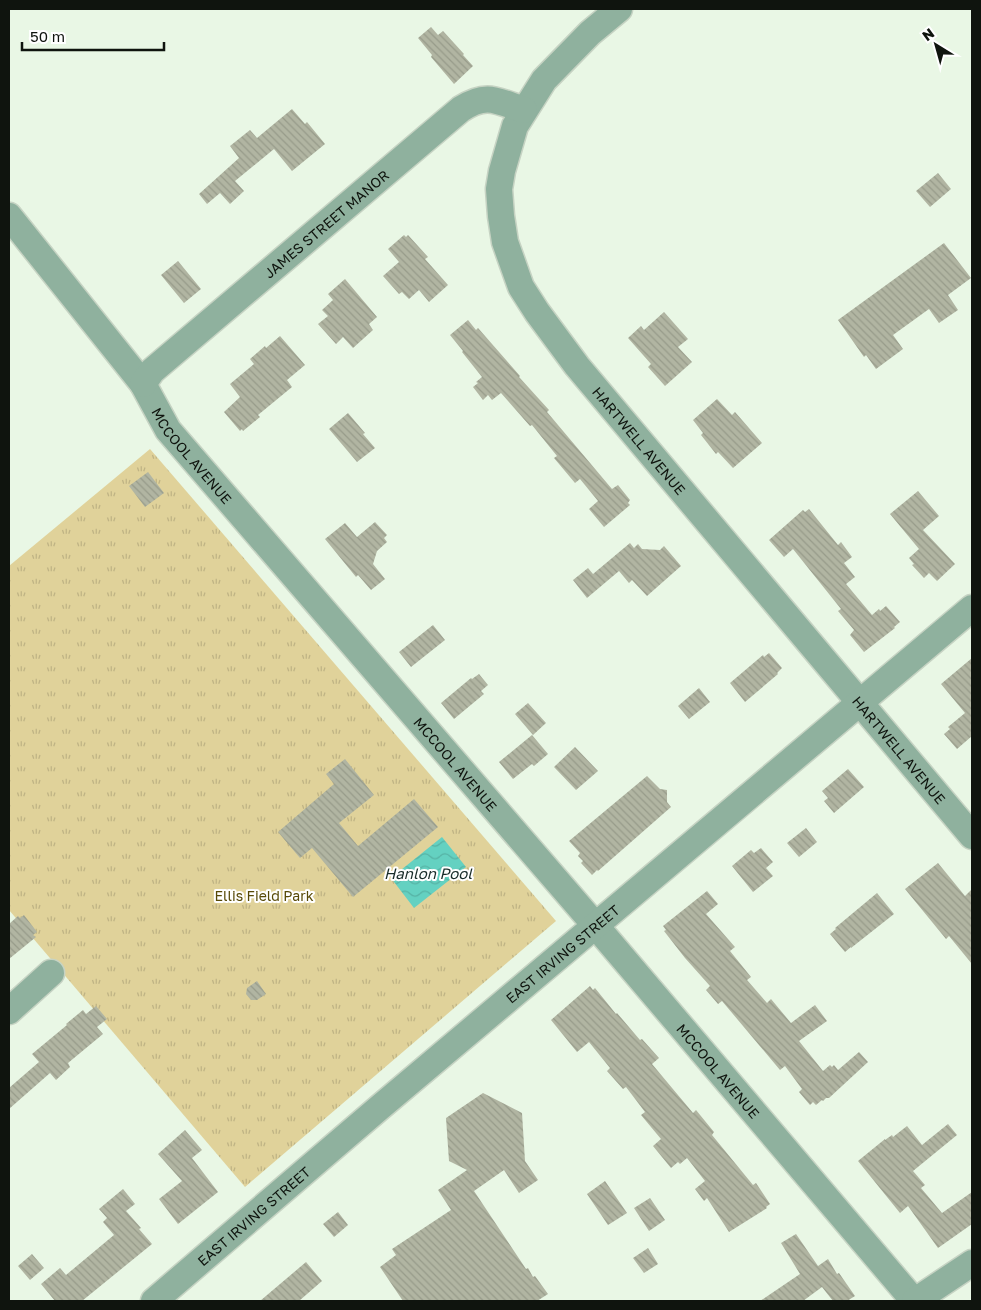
<svg xmlns="http://www.w3.org/2000/svg" width="981" height="1310" font-family="'Golos Text',sans-serif">
<defs>
<pattern id="park-tufts" width="24" height="20" patternUnits="userSpaceOnUse" patternTransform="scale(1.25)"><rect width="24" height="20" fill="#e0d29a"/><path d="M3 7l-1-3M5 7V3M7 7l1-3M15 17l-1-3M17 17v-4M19 17l1-3" fill="none" stroke="#bfb384"/></pattern>
<pattern id="water-waves" width="16" height="10" patternUnits="userSpaceOnUse" patternTransform="scale(1.25)"><rect width="16" height="10" fill="#64d1c1"/><path d="M0 5q4-4 8 0t8 0" fill="none" stroke="#56b3a5"/></pattern>
<pattern id="building-back-hatch" width="6" height="6" patternUnits="userSpaceOnUse" patternTransform="scale(1.25)"><rect width="6" height="6" fill="#b1b5a2"/><path d="M-1 5l2 2M0 0l6 6M5-1l2 2" fill="none" stroke="#979b8a"/></pattern>
</defs>
<rect width="100%" height="100%" fill="#e9f7e5"/>
<path fill="url(#park-tufts)" d="M150,449L556,921L245,1187L9,910V566Z"/>
<path fill="url(#water-waves)" d="M442,837L466,867L414,908L391,878Z"/>
<path fill="url(#building-back-hatch)" d="M431,27L438,35L443,31L464,54L463,55L473,66L454,84L431,57L432,55L418,38Z
M292,109L305,124L307,122L325,144L292,171L274,149L235,181L244,191L230,204L220,193L207,204L199,194L239,158L230,146L250,130L257,138Z
M938,173L951,189L930,207L916,191Z
M404,235L406,237L408,235L428,257L425,259L448,285L429,302L419,290L409,299L402,292L399,294L383,276L399,262L388,249Z
M944,243L971,278L948,295L958,310L939,323L929,309L893,335L903,349L876,369L866,355L864,357L838,320Z
M178,261L201,289L184,303L161,275Z
M345,279L377,317L369,324L373,330L353,348L343,337L336,344L318,324L328,316L322,310L333,300L328,294Z
M664,312L688,339L678,347L692,362L665,386L648,367L651,364L628,338L641,326L644,330Z
M468,320L476,330L478,328L520,376L519,377L549,410L547,412L612,489L618,485L630,500L628,503L630,505L604,527L589,509L598,501L580,479L575,483L554,458L557,456L532,425L530,426L501,393L492,400L488,395L483,400L473,387L478,383L476,382L482,377L462,352L463,351L450,335Z
M280,336L305,365L287,380L292,387L258,415L260,417L243,431L242,429L240,431L224,412L240,397L230,384L254,364L250,359L265,346L266,348Z
M717,399L732,415L735,412L762,443L733,468L718,452L716,454L701,435L703,433L693,420Z
M348,413L365,433L363,434L375,448L357,462L329,429Z
M148,472L164,493L145,507L129,486Z
M918,491L939,516L923,530L955,564L937,581L929,573L924,578L912,565L914,564L909,558L919,549L890,514Z
M809,509L838,545L841,542L852,557L844,563L855,577L846,584L872,615L879,609L880,611L886,606L900,622L894,627L895,628L864,652L850,635L854,630L838,611L841,609L793,549L784,557L769,540L803,510L805,512Z
M375,522L387,535L384,538L387,542L377,551L373,564L385,579L371,590L358,575L356,577L325,539L345,523L357,537Z
M630,543L634,548L638,544L642,549L660,550L664,546L681,566L647,596L632,580L629,583L619,571L587,598L573,580L588,568L593,574Z
M433,625L445,640L411,667L399,652Z
M769,653L782,668L777,673L778,674L745,702L730,683L763,655L764,657Z
M972,658V736L957,749L944,734L950,729L948,727L965,713L941,684Z
M479,674L488,685L481,691L484,694L454,719L441,703L471,678L472,679Z
M699,688L710,702L689,719L678,706Z
M528,703L546,723L533,735L515,714Z
M532,735L548,754L534,766L532,764L513,779L499,762Z
M575,747L598,771L576,790L554,767Z
M345,759L374,795L339,823L358,846L414,799L438,827L353,897L312,848L300,858L278,832L334,784L326,774Z
M848,769L864,787L834,813L824,801L828,798L822,791Z
M647,776L660,789L667,790V802L671,807L598,871L597,870L592,875L581,863L583,861L578,856L580,853L569,841Z
M806,828L817,842L799,857L787,843Z
M761,848L773,862L766,868L773,876L753,892L732,866L751,850L754,853Z
M938,863L965,896L972,889V964L949,936L946,939L905,889Z
M707,891L718,904L706,914L735,947L730,951L751,977L747,980L767,1003L771,999L791,1023L815,1005L827,1021L799,1041L823,1071L830,1065L832,1067L834,1065L838,1070L859,1052L868,1062L829,1098H826L823,1101L822,1100L816,1105L813,1102L810,1105L799,1092L802,1089L785,1066L780,1070L722,1001L718,1004L706,990L710,986L685,958L664,931L666,930L663,926Z
M877,893L894,914L851,948V947L845,952L830,934L836,929L835,928Z
M24,915L37,932L33,935L36,937L9,959V924L18,916L20,918Z
M257,981L266,994L257,1000H251L246,994L247,988Z
M590,986L593,990L595,988L616,1014L617,1013L640,1040L642,1039L659,1058L652,1064L693,1113L696,1110L714,1132L712,1135L753,1185L756,1183L770,1204L766,1207L767,1208L729,1232L707,1198L704,1201L695,1189L705,1181L687,1158L680,1164L678,1162L671,1168L653,1146L661,1139L641,1115L645,1112L626,1087L623,1089L607,1071L610,1068L589,1042L577,1052L551,1020Z
M96,1006L107,1019L97,1027L103,1034L68,1063L70,1067L56,1080L50,1073L9,1109V1088L39,1062L32,1054L67,1025L66,1024L83,1010L86,1014Z
M483,1093L522,1113L525,1161L538,1180L519,1193L504,1170L474,1191L526,1269L528,1268L533,1277L535,1276L548,1294L537,1301H403L380,1267L396,1255L392,1249L451,1210L438,1190L467,1170L449,1161L446,1118Z
M948,1124L957,1135L913,1171L925,1185L921,1188L942,1213L972,1192V1224L938,1248L908,1206L900,1213L858,1161L885,1139V1140L892,1135L893,1137L907,1126L922,1145Z
M185,1130L202,1150L192,1158L218,1192L178,1224L159,1199L182,1181L158,1154Z
M605,1181L627,1213L608,1225L587,1194Z
M123,1189L135,1204L126,1211L141,1228L139,1229L152,1244L82,1301H55L41,1284L60,1268L66,1275L114,1235L103,1222L107,1218L99,1209Z
M650,1198L665,1220L649,1231L634,1208Z
M338,1212L348,1225L334,1237L323,1224Z
M796,1234L818,1266L828,1259L837,1274L839,1273L855,1296L847,1301H833L822,1287L803,1301H760L800,1274L781,1243Z
M648,1248L658,1264L644,1273L633,1258Z
M32,1254L44,1268L30,1280L18,1266Z
M306,1262L322,1281L299,1301H260Z"/>
<g fill="none" stroke-linecap="round" stroke-linejoin="round">
<g stroke="#c6d3c3" stroke-width="29">
<g id="minor">
<path id="s1" d="M619,9L590,33L544,80L515,126L502,171L499,189L501,216L505,242L521,287L537,312L577,366L972,836"/>
<path id="s2" d="M9,216L143,384L168,430L595,925L914,1301"/>
<path id="s3" d="M143,384L152,371L461,109C487,92 497,101 524,110"/>
<path d="M9,1011L51,973"/>
<path id="s4" d="M154,1301L379,1108L972,608"/>
<path d="M915,1301L972,1263"/>
</g>
</g>
<use href="#minor" stroke="#8fb19e" stroke-width="26"/>
</g>
<g text-anchor="middle" dominant-baseline="central" stroke-width="4" stroke-linejoin="round" paint-order="stroke">
<g font-size="14" fill="#0f140e" stroke="#fff">
<text stroke="none"><textPath href="#s3" startOffset="244">JAMES STREET MANOR</textPath></text>
<text stroke="none"><textPath href="#s1" startOffset="518">HARTWELL AVENUE</textPath></text>
<text stroke="none"><textPath href="#s2" startOffset="302">MCCOOL AVENUE</textPath></text>
<text stroke="none"><textPath href="#s1" startOffset="922">HARTWELL AVENUE</textPath></text>
<text stroke="none"><textPath href="#s2" startOffset="708">MCCOOL AVENUE</textPath></text>
<text stroke="none"><textPath href="#s4" startOffset="536">EAST IRVING STREET</textPath></text>
<text stroke="none"><textPath href="#s2" startOffset="1112">MCCOOL AVENUE</textPath></text>
<text stroke="none"><textPath href="#s4" startOffset="131">EAST IRVING STREET</textPath></text>
</g>
<g font-size="14" fill="#574907" stroke="#fff">
<text x="264" y="895">Ellis Field Park</text>
</g>
<g font-size="15" font-style="italic" fill="#192d2a" stroke="#fff">
<text x="428" y="873">Hanlon Pool</text>
</g>
</g>
<rect width="981" height="1310" fill="none" stroke="#0f140e" stroke-width="20"/>
<g transform="translate(936 45) rotate(323)" stroke="#ffffff" stroke-width="4" paint-order="stroke">
<path d="M0-4L9 19L0 12L-9 19Z" fill="#0f140e"/>
<text y="-8" font-size="14" font-weight="bold" text-anchor="middle" fill="#0f140e">N</text>
</g>
<path d="M22 42v8h142v-8" fill="none" stroke="#0f140e" stroke-width="2.5"/>
<text x="30" y="42" font-size="15" fill="#0f140e" stroke="#ffffff" stroke-width="4" paint-order="stroke">50 m</text>
</svg>
